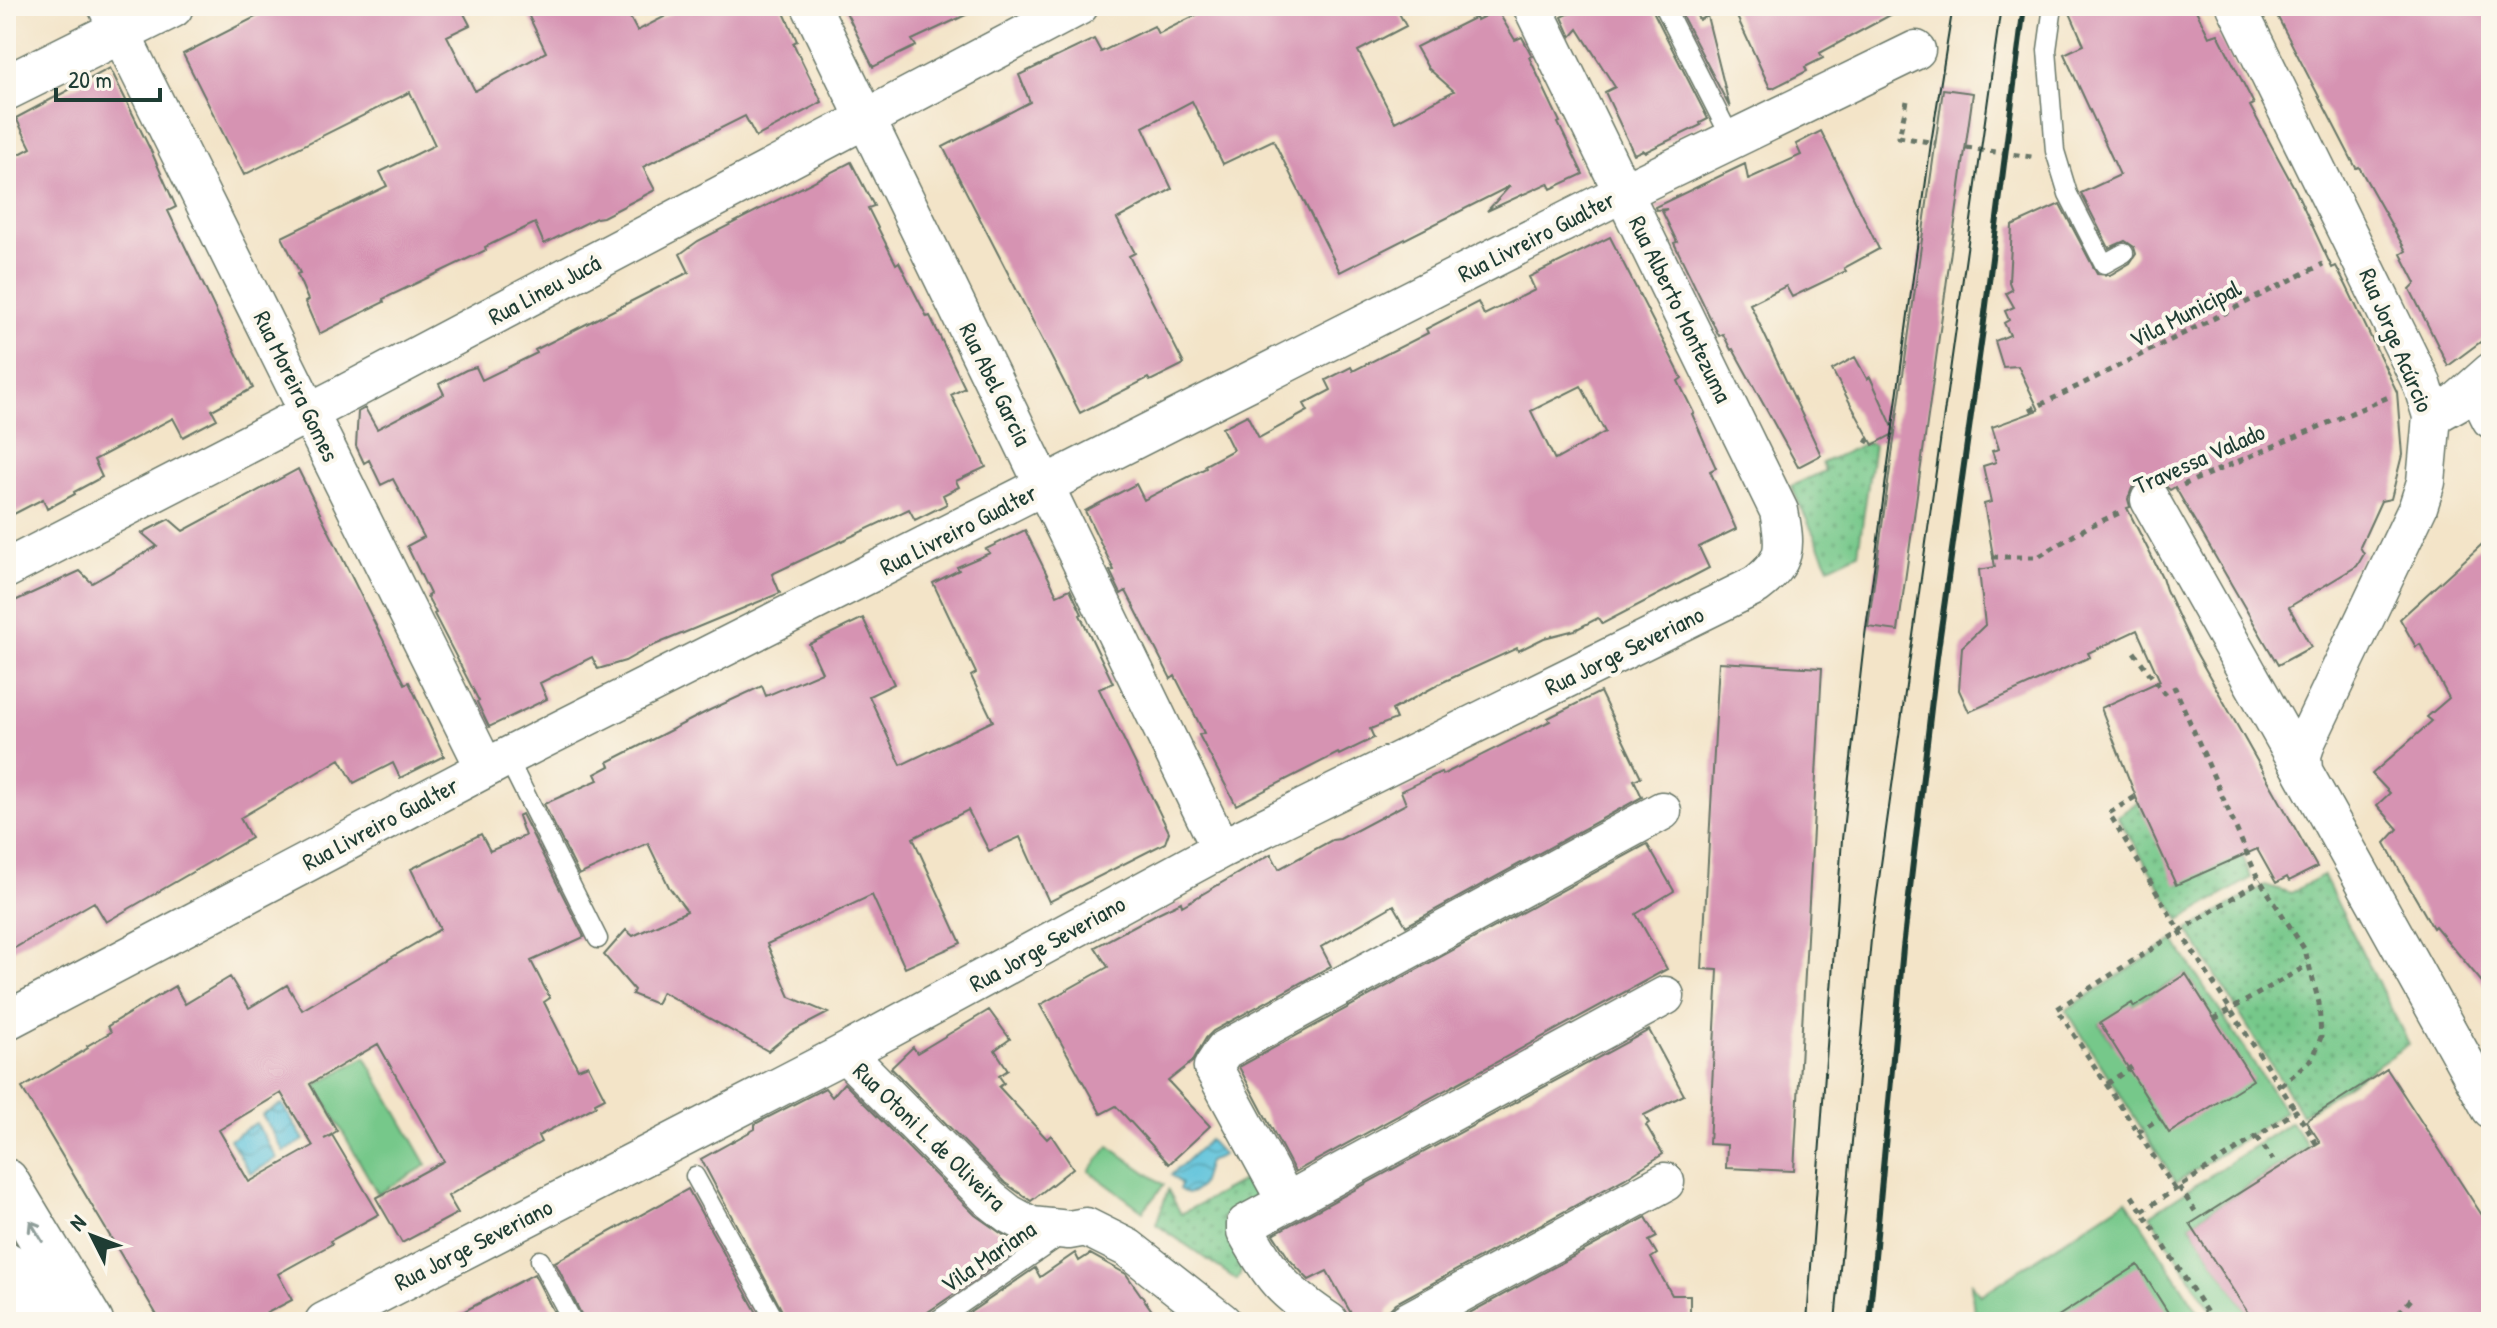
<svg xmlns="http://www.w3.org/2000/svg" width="2497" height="1328" font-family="'Patrick Hand',sans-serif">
<defs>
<pattern id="park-dots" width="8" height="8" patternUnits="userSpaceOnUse" patternTransform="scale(2)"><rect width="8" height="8" fill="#76c88a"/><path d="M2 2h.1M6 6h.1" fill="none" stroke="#60a472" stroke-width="1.8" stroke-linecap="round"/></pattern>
<pattern id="water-waves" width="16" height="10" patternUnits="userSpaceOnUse" patternTransform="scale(2)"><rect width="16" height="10" fill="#5ec3db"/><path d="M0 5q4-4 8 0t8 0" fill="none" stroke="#4da0b2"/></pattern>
</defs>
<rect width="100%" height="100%" fill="#fbf7ec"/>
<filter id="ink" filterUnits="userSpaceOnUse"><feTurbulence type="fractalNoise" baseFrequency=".0125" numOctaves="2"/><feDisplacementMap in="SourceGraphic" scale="16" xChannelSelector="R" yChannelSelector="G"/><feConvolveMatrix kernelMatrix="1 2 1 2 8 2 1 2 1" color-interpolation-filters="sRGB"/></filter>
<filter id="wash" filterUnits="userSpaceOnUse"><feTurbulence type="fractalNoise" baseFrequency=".006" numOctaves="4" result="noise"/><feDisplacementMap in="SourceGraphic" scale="32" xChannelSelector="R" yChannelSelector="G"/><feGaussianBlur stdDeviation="1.8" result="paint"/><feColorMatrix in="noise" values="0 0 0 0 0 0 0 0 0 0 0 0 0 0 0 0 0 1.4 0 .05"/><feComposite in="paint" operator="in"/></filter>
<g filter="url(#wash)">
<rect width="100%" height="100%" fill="#f3e4c8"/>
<path fill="#76c88a" stroke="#4a825f" stroke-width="2" fill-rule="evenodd" d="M2174,940L2285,1112L2176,1182L2066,1010ZM2186,974L2252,1080L2113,1044L2100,1024Z
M365,1057L427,1165L378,1194L316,1085Z
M2291,1122L2308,1147L2190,1224L2254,1322H2219L2150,1215Z
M1109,1146L1164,1185L1143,1211L1089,1171Z
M2126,1200L2205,1322H1975L1971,1283L1981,1295Z"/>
<path fill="url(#park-dots)" stroke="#4a825f" stroke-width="2" d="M1866,443L1874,444L1858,553L1829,567L1791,486L1825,471L1822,463Z
M2138,802L2242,854L2251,878L2180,920L2117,816Z
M2323,875L2409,1044L2302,1115L2188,930L2265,885L2291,893Z
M1253,1175L1262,1192L1260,1197L1222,1218C1234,1239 1252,1256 1237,1280L1156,1224L1168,1190L1181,1214Z"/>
<path fill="url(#water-waves)" stroke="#3e8088" stroke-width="2" d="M282,1104L304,1140L284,1152L262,1115Z
M256,1123L277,1158L251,1174L230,1139Z
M1209,1140L1223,1155L1208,1162C1202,1177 1205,1190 1187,1194L1179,1189L1181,1184L1171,1175Z"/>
<g id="blocks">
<path fill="#d693b2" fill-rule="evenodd" d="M277,6H460L470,25L447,36L475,91L546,52L524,6H624L637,31L685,6H781L797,41L793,43L822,102L756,137L745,116L643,167L655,190L603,217L596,218L544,244L535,223L485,247L486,250L383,299L384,302L319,334L305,302L308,300L297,274L300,273L282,237L387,186L380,172L435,145L410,92L244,175L183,54Z
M843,6H985L912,40L916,46L873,67Z
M1214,6H1395L1406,26L1358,51L1395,122L1454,91L1428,68L1416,47L1476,17L1477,20L1497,10L1515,40L1522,37L1532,56L1529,57L1560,122L1558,123L1583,174L1551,189L1548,183L1487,211L1510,186L1340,272L1273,140L1223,164L1192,101L1143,127L1172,189L1117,219L1135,253L1129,256L1184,364L1150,381L1148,378L1080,413L943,147L1030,102L1019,75L1094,39L1101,52L1154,26L1158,34Z
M1584,6H1653L1654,13L1708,119L1700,123L1701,125L1645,152L1643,150L1634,154L1605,92L1615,87L1578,29L1571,37L1562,17Z
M1677,6H1692L1699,20L1707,16L1730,108Z
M1732,6H1907L1820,53L1823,58L1805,67L1807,71L1773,88H1770Z
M2067,6H2194L2209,37L2218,34L2254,104L2250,106L2296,191L2332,268L2336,266L2346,285L2397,392L2402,455L2391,499L2381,501L2360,547L2364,554L2357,566L2289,607L2311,647L2278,665L2175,487L2170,490L2160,481L2149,478L2140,481L2132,488L2128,499L2130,507L2127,508L2162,577L2166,590L2194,649L2317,867L2289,881L2287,877L2276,883L2257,849L2176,885L2138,802L2101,708L2160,681L2137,630L2088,653L2090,657L1969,712L1959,690L1962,647L1985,625L1979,570L1995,567L1984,504L1991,502L1983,466L1996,462L1992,451L1999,449L1992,427L2039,410L2018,366L2003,367L1995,341L2010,335L2004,323L2009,320L2005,311L2014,307L2006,293L2012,290L2009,282L2012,226L2060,204L2097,274L2110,275L2130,263L2136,254L2134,247L2125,241L2109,248L2081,193L2120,175L2064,54L2084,45Z
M2272,6H2491V334L2448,366L2410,289L2416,283L2401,254L2406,251L2359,167L2356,168Z
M110,68L152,153L176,207L168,211L253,388L212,410L217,419L183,437L173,418L94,460L102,477L74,492L75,494L47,509L43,499L6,518V161L31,148L16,118Z
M1943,89L1973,93L1898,631L1868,627L1895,433L1873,445L1832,370L1855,357L1867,379L1870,377L1895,432Z
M1821,131L1879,249L1844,268L1846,271L1792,297L1786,286L1750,304L1821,455L1798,467L1733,349L1731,350L1723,334L1719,336L1674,243L1677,242L1662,211L1667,209L1656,210L1655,207L1745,164L1748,179L1801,155L1796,144Z
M851,162L874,206L868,208L896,264L899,262L927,317L930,316L965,388L951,395L986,467L956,481L959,487L943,495L947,504L915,520L909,509L772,574L780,593L650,647L625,661L598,669L592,657L540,683L547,699L489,727L477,702L479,701L434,614L436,613L427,596L430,594L407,546L424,537L393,479L381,485L369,460L364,463L356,446L358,412L365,408L377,429L444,394L439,384L466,370L476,367L482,380L537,353L535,350L689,272L680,254L698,241Z
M1610,237L1682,378L1678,381L1694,413L1692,414L1716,468L1710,471L1736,529L1699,547L1709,568L1602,624L1598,618L1575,630L1544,638L1518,651L1517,648L1443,682L1392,710L1396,719L1370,729L1374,738L1339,755L1338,753L1236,805L1199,735L1204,733L1175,676L1171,679L1126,591L1121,594L1110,571L1114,570L1085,511L1136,484L1144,500L1206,468L1205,465L1233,450L1222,428L1247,415L1259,438L1308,411L1304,404L1331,390L1326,380L1351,367L1353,371L1428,333L1426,329L1478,302L1484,315L1535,290L1529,277ZM1581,386L1605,432L1555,460L1531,411Z
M298,469L405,684L409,682L444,756L400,778L393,763L354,783L340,759L240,818L251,838L106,922L94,902L6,953V605L80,571L92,583L157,546L142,533L169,519L183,531Z
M1025,530L1057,595L1070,589L1082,614L1080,615L1113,683L1099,689L1169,832L1165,843L1049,902L1020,837L989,851L968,810L913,838L961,943L905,968L872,895L767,944L790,997L828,1013L791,1032L768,1051L662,992L656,1004L632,994L634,990L604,955L626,930L633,936L687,911L669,887L648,843L579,875L544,804L598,780L595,774L610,766L608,762L710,710L762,686L766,696L822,672L809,644L863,618L894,684L869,696L901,765L993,721L971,676L976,673L933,583L959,570L957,567L990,553L986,549Z
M2491,536V993L2435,926L2433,928L2400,871L2385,843L2398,829L2377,805L2390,793L2372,774L2432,721L2427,717L2449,698L2420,644L2416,647L2400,619Z
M1719,662L1822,668L1794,1171L1726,1168L1727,1145L1709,1144L1718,970L1702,969Z
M1600,692L1641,777L1634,780L1642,797L1406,926L1394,905L1321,947L1331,966L1213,1031L1206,1038L1192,1062L1168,1081L1210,1126L1169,1164L1116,1106L1101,1114L1040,1005L1108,967L1095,947L1158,913L1181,902L1182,906L1271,854L1279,869L1332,840L1340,839L1406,804L1401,791L1441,772L1442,775L1550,721L1548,718Z
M522,814L584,937L531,961L550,998L544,1002L578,1069L588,1065L605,1098L595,1103L596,1106L538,1136L541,1142L448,1196L458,1213L402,1243L376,1198L444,1161L378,1044L310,1084L337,1131L324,1139L332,1135L379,1214L330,1241L332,1244L278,1274L292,1300L250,1322H161L22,1088L88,1048L87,1046L111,1032L108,1026L175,986L185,1004L230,977L249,1008L287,985L302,1010L440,929L411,869L481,834L490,851L525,836L518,816ZM281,1093L313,1146L249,1182L219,1130Z
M1647,844L1674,891L1636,914L1667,969L1295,1172L1239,1067Z
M2186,974L2253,1080L2169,1133L2100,1023L2132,1003L2134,1007Z
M989,1010L1010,1039L995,1050L1008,1070L999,1076L1004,1083L999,1087L1047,1139L1051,1135L1073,1168L1031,1201L1005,1183L891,1068L913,1047L917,1053Z
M1649,1030L1684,1095L1644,1115L1649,1123L1646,1125L1663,1154L1624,1179L1396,1303L1388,1311L1385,1322H1356L1327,1271L1309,1280L1290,1260L1273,1234Z
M2387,1069L2491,1229V1322H2254L2190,1224L2320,1142L2306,1121Z
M844,1083L975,1215L1012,1241L1020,1249L928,1312L923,1322H788L701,1159L755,1129V1124L825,1088L832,1097Z
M688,1189L762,1322H585L555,1262Z
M1646,1217L1657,1237L1649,1241L1657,1254L1651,1258L1672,1295H1690V1322H1453Z
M1075,1253L1079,1261L1090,1254L1126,1274L1160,1322H956L1035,1268L1040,1277Z
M2138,1265L2174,1322H2049Z
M534,1274L559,1322H444Z"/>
</g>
</g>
<g filter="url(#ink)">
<use href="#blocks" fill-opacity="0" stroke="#697768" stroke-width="2"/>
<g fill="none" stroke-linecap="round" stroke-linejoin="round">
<g stroke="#697768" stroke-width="21">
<path id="service" d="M2053,6L2047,50L2055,151L2068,194L2104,264L2124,253
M1665,8L1732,140
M507,757L598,939
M695,1176L776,1322
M540,1260L573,1322
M935,1322L1063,1234"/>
</g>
<g stroke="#697768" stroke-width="41">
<path id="minor" d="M107,6L485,768
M811,6L1221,849
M2236,6L2422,384L2432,416L2426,482L2418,507L2307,740L2302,755L2303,771L2491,1109
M2475,387L2491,419
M2432,416L2457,402L2491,372
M2150,500L2303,771
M6,569L345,394L1079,6
M6,1021L507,757L1624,192L1916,50
M845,1053L990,1199L1009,1214L1031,1226L1069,1230L1086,1227L1128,1248L1222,1322
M1286,1201L1213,1067L1224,1050L1662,811
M324,1322L845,1053L1221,849L1756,585C1787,561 1786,548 1779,511L1532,6
M1329,1322C1283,1291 1273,1280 1246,1231V1224L1665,996
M1407,1322L1665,1182"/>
</g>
<g stroke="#697768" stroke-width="47">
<path id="tertiary" d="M6,88L171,6"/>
</g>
<g stroke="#697768" stroke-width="47">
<path id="primary" d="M6,1181L91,1322
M6,1264L41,1322"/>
</g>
<path stroke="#697768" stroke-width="5" stroke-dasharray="6 6" stroke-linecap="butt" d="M1907,101L1899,137L1935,143
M1966,148L2032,157
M2030,410L2323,264
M1866,443L1872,433
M2183,485L2391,396
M1992,557H2038L2086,528L2119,513
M2134,652L2164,693L2175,688L2256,874L2305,950L2319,1003L2321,1037L2313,1058L2279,1087
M2135,797L2109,813L2179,930L2296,1111
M2214,1019L2308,965
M2107,1084L2133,1066
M2138,1132L2160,1118
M2257,1137L2273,1160
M2179,1187L2195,1211
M2175,1189L2057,1009L2261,880
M2132,1196L2142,1211
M2213,1322L2142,1211L2296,1111L2317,1145
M2391,1322L2414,1296"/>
<use href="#service" stroke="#fff" stroke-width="18"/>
<use href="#minor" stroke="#fff" stroke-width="38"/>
<use href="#tertiary" stroke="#fff" stroke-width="44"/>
<use href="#primary" stroke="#fff" stroke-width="44"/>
<path stroke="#1f3d34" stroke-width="2" d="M1807,1322L1842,839L1864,643L1931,143L1953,6
M1835,1322L1872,929L2001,6"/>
<path stroke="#1f3d34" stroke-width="6" d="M1869,1322L1903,948L1937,657L1983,329L2024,6"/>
</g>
<defs><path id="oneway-shaft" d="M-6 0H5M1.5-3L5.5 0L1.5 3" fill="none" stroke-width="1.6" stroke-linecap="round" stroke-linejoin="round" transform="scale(2)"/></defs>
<use stroke="#8f9e9a" href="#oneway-shaft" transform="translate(36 1231) rotate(-121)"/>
</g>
<g text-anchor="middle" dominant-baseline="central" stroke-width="8" stroke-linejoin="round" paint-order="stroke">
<g font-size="24" fill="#1f3d34" stroke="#fbf7ec">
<text transform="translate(1536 236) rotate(-27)">Rua Livreiro Gualter</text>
<text transform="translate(544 289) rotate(-28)">Rua Lineu Jucá</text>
<text transform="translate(1681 309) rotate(64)">Rua Alberto Montezuma</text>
<text transform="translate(2185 313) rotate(-27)">Vila Municipal</text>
<text transform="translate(2397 340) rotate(67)">Rua Jorge Acúrcio</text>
<text transform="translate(996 384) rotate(64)">Rua Abel Garcia</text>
<text transform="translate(297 386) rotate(64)">Rua Moreira Gomes</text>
<text transform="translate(2199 458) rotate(-24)">Travessa Valado</text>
<text transform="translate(958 529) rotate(-27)">Rua Livreiro Gualter</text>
<text transform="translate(1624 650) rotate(-26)">Rua Jorge Severiano</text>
<text transform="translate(380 823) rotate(-28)">Rua Livreiro Gualter</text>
<text transform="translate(1047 943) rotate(-29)">Rua Jorge Severiano</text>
<text transform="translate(930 1136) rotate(44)">Rua Otoni L. de Oliveira</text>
<text transform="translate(473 1244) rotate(-27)">Rua Jorge Severiano</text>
<text transform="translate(988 1256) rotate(-34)">Vila Mariana</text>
</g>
</g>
<rect width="2497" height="1328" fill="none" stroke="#fbf7ec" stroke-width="32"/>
<g transform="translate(92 1236) rotate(312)" stroke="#fbf7ec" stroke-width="6" paint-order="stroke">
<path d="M0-6L14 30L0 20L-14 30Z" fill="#1f3d34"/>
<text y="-12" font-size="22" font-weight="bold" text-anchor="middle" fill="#1f3d34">N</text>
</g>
<path d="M56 88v12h104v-12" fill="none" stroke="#1f3d34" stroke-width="4"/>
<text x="68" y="88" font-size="24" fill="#1f3d34" stroke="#fbf7ec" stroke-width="6" paint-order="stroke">20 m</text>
</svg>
